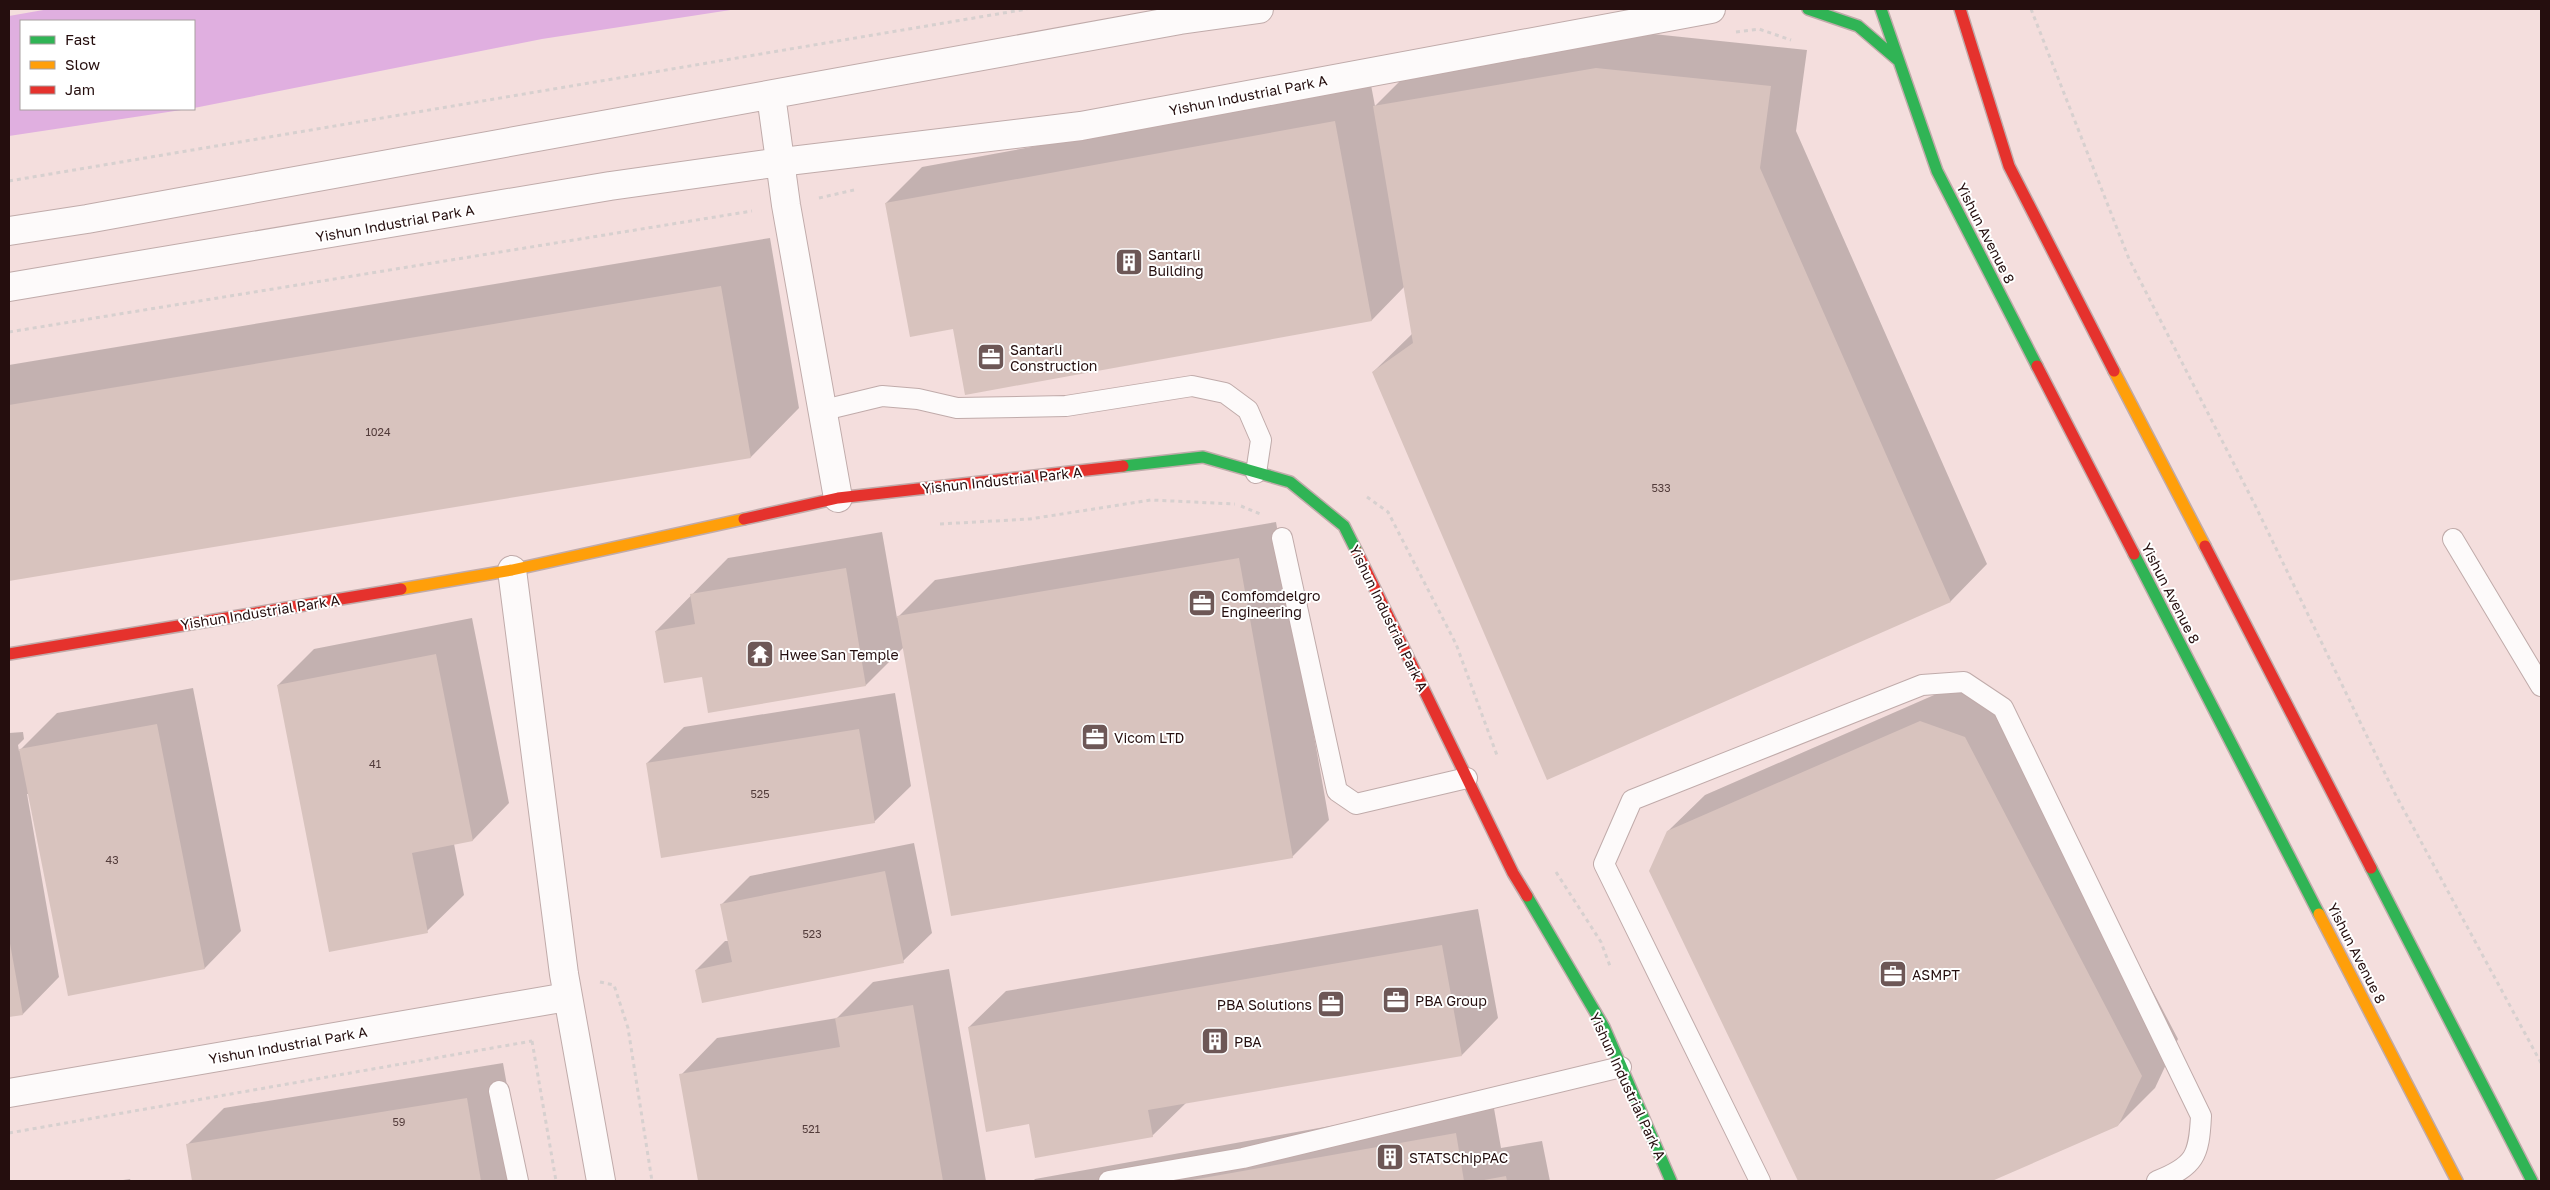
<svg xmlns="http://www.w3.org/2000/svg" width="2550" height="1190" font-family="'Golos Text',sans-serif">
<rect width="100%" height="100%" fill="#f4dedd"/>
<path fill="#e0afe0" d="M49,9H737L542,39L194,108V21H21V109H188L9,136V16Z"/>
<path fill="#0003" d="M1634,32L1807,50L1796,131L1987,564L1951,601L1548,778L1373,372L1413,333L1405,286L1372,320L954,328L886,203L922,167L1371,85L1375,106L1411,70Z
M770,238L799,408L751,457L9,580V365Z
M1276,522L1329,820L1292,857L904,647L866,685L703,675L656,631L728,558L882,532L897,618L935,580Z
M472,618L509,803L473,840L454,844L464,895L427,931L278,685L314,649Z
M1957,685L2001,701L2178,1039L2155,1088L2118,1125L1989,1181H1800L1650,871L1668,831L1705,795Z
M193,688L241,931L205,968L69,994L29,794H27L59,977L23,1014L9,1016V733L23,732L24,739L18,745L19,751L57,713Z
M895,693L911,786L874,822L647,763L684,727Z
M914,843L932,933L903,961L696,970L725,941H729L721,905L750,876Z
M1478,909L1498,1018L1462,1055L1187,1102L1152,1136L1030,1123L969,1027L1006,991Z
M949,969L986,1181H699L681,1075L717,1038L837,1018L873,982Z
M503,1063L524,1181H193L187,1145L224,1108Z
M1492,1097L1501,1148L1542,1141L1550,1181H1033L1035,1179Z
M130,1179L131,1181H116Z"/>
<path fill="#d8c3be" d="M1596,68L1771,86L1760,168L1951,602L1547,780L1372,372L1413,343L1373,106Z
M1335,121L1372,321L965,395L953,329L910,337L885,203Z
M721,286L751,458L9,581V405Z
M1239,558L1293,858L951,916L897,616Z
M846,568L866,686L708,713L702,677L664,683L655,631L695,624L690,594Z
M436,654L473,841L412,853L428,933L329,952L277,685Z
M1920,721L1965,737L2142,1076L2118,1126L1992,1181H1798L1649,871L1667,831Z
M157,724L205,969L68,996L19,749Z
M859,729L875,823L661,858L646,763Z
M885,871L904,963L702,1003L695,970L732,962L720,904Z
M9,938L23,1015L9,1017Z
M1442,945L1462,1056L1148,1110L1153,1137L1035,1158L1029,1124L986,1132L968,1027Z
M913,1005L943,1181H698L679,1074L840,1047L835,1018Z
M467,1098L481,1181H192L186,1144Z
M1456,1133L1464,1181H1192V1180Z
M1506,1176L1507,1181H1484V1180Z"/>
<g fill="none" stroke-linecap="round" stroke-linejoin="round">
<g stroke="#c0abaa" stroke-width="22">
<path id="lane" d="M824,410L882,396L918,399L957,408L1066,406L1192,386L1225,393L1248,410L1261,440L1256,473
M1282,538L1337,791L1356,804L1467,778
M2453,539L2541,686
M499,1091L518,1181
M1109,1181L1243,1158L1621,1067
M1760,1181L1604,864L1632,800L1922,685L1964,682L2003,708L2201,1116C2199,1156 2195,1166 2157,1181"/>
</g>
<g stroke="#c0abaa" stroke-width="30">
<path id="street" d="M771,95L786,205L838,498
M9,231L87,219L1180,20L1259,9
M9,287L610,186L781,162L1081,126L1711,9
M512,570L564,974L601,1181
M9,1093L567,997"/>
</g>
<g stroke="#c0abaa" stroke-width="14">
<path id="fast" d="M1808,9L1858,26L1899,61
M1881,9L1937,171L2037,366
M1123,466L1203,457L1290,482L1344,526L1357,552
M2134,554L2319,914
M2371,868L2532,1181
M1527,896L1604,1027L1671,1181"/>
</g>
<g stroke="#c0abaa" stroke-width="14">
<path id="slow" d="M2114,371L2205,546
M401,589L512,570L744,519
M2319,914L2457,1181"/>
</g>
<g stroke="#c0abaa" stroke-width="14">
<path id="jam" d="M1960,9L2009,166L2114,371
M2037,366L2134,554
M744,519L838,498L1123,466
M2205,546L2371,868
M1357,552L1513,873L1527,896
M9,654L401,589"/>
</g>
<path stroke="#d7d0cf" stroke-width="3" stroke-dasharray="4 4" stroke-linecap="butt" d="M2031,9L2129,259L2255,505L2393,790L2541,1063
M1736,32L1759,29L1791,40
M9,181L1027,9
M819,198L854,190
M9,332L752,211
M1367,497L1388,512L1456,644L1498,758
M1241,506L1263,515
M940,524L1030,519L1151,500L1235,504
M1556,872L1601,942L1610,966
M600,982L614,985L628,1028L652,1181
M532,1041L556,1181
M9,1133L532,1041"/>
<use href="#lane" stroke="#fdfafa" stroke-width="20"/>
<use href="#street" stroke="#fdfafa" stroke-width="28"/>
<use href="#fast" stroke="#30b455" stroke-width="11"/>
<use href="#slow" stroke="#ff9f0a" stroke-width="11"/>
<use href="#jam" stroke="#e5322d" stroke-width="11"/>
</g>
<defs>
<g id="building-square" transform="scale(1.4375)"><rect x="-9" y="-9" width="18" height="18" rx="4" fill="#6d5756" stroke="#fff"/><path d="M-4-6H4V6H1V3H-1V6H-4ZM-2.5-4.3h1.7v1.8h-1.7ZM.8-4.3h1.7v1.8H.8ZM-2.5-1h1.7V.8h-1.7ZM.8-1h1.7V.8H.8Z" fill="#fff"/></g>
<g id="office-square" transform="scale(1.4375)"><rect x="-9" y="-9" width="18" height="18" rx="4" fill="#6d5756" stroke="#fff"/><path d="M-6-3h4V-5.5h4V-3h4V5H-6ZM-1-4.5V-3h2v-1.5ZM-6 0V1H6V0Z" fill="#fff"/></g>
<g id="temple-square" transform="scale(1.4375)"><rect x="-9" y="-9" width="18" height="18" rx="4" fill="#6d5756" stroke="#fff"/><path d="M0-6L5-2H3V0L6.5 2.5H4V6H1.5V3h-3V6H-4V2.5H-6.5L-3 0V-2H-5Z" fill="#fff"/></g>
</defs>
<g fill-rule="evenodd">
<use href="#building-square" x="1129" y="262"/>
<use href="#office-square" x="991" y="357"/>
<use href="#office-square" x="1202" y="603"/>
<use href="#temple-square" x="760" y="654"/>
<use href="#office-square" x="1095" y="737"/>
<use href="#office-square" x="1893" y="974"/>
<use href="#office-square" x="1396" y="1000"/>
<use href="#office-square" x="1331" y="1004"/>
<use href="#building-square" x="1215" y="1041"/>
<use href="#building-square" x="1390" y="1157"/>
</g>
<g text-anchor="middle" dominant-baseline="central" stroke-width="4" stroke-linejoin="round" paint-order="stroke">
<g font-size="11" fill="#523b3a">
<text x="378" y="431">1024</text>
<text x="1661" y="487">533</text>
<text x="375" y="763">41</text>
<text x="760" y="793">525</text>
<text x="112" y="859">43</text>
<text x="812" y="933">523</text>
<text x="399" y="1121">59</text>
<text x="811" y="1128">521</text>
</g>
<g font-size="14" fill="#250e0e" stroke="#fff">
<text transform="translate(1248 95) rotate(-11)">Yishun Industrial Park A</text>
<text transform="translate(395 223) rotate(-10)">Yishun Industrial Park A</text>
<text transform="translate(1986 233) rotate(63)">Yishun Avenue 8</text>
<text transform="translate(1002 480) rotate(-6)">Yishun Industrial Park A</text>
<text transform="translate(2171 593) rotate(63)">Yishun Avenue 8</text>
<text transform="translate(260 612) rotate(-9)">Yishun Industrial Park A</text>
<text transform="translate(1389 618) rotate(64)">Yishun Industrial Park A</text>
<text transform="translate(2357 953) rotate(63)">Yishun Avenue 8</text>
<text transform="translate(288 1045) rotate(-10)">Yishun Industrial Park A</text>
<text transform="translate(1628 1086) rotate(65)">Yishun Industrial Park A</text>
</g>
<g font-size="14" fill="#250e0e" stroke="#fff" text-anchor="start">
<text x="1148" y="254">Santarli<tspan x="1148" dy="16">Building</tspan></text>
<text x="1010" y="349">Santarli<tspan x="1010" dy="16">Construction</tspan></text>
<text x="1221" y="595">Comfomdelgro<tspan x="1221" dy="16">Engineering</tspan></text>
<text x="779" y="654">Hwee San Temple</text>
<text x="1114" y="737">Vicom LTD</text>
<text x="1912" y="974">ASMPT</text>
<text x="1415" y="1000">PBA Group</text>
<text x="1312" y="1004" text-anchor="end">PBA Solutions</text>
<text x="1234" y="1041">PBA</text>
<text x="1409" y="1157">STATSChipPAC</text>
</g>
</g>
<rect width="2550" height="1190" fill="none" stroke="#250e0e" stroke-width="20"/>
<rect x="20" y="20" width="175" height="90" fill="#ffffff" stroke="#a89f9f"/>
<rect x="30" y="36" width="25" height="8" fill="#30b455" stroke="#a89f9f"/>
<text x="65" y="45" font-size="15" fill="#250e0e">Fast</text>
<rect x="30" y="61" width="25" height="8" fill="#ff9f0a" stroke="#a89f9f"/>
<text x="65" y="70" font-size="15" fill="#250e0e">Slow</text>
<rect x="30" y="86" width="25" height="8" fill="#e5322d" stroke="#a89f9f"/>
<text x="65" y="95" font-size="15" fill="#250e0e">Jam</text>
</svg>
